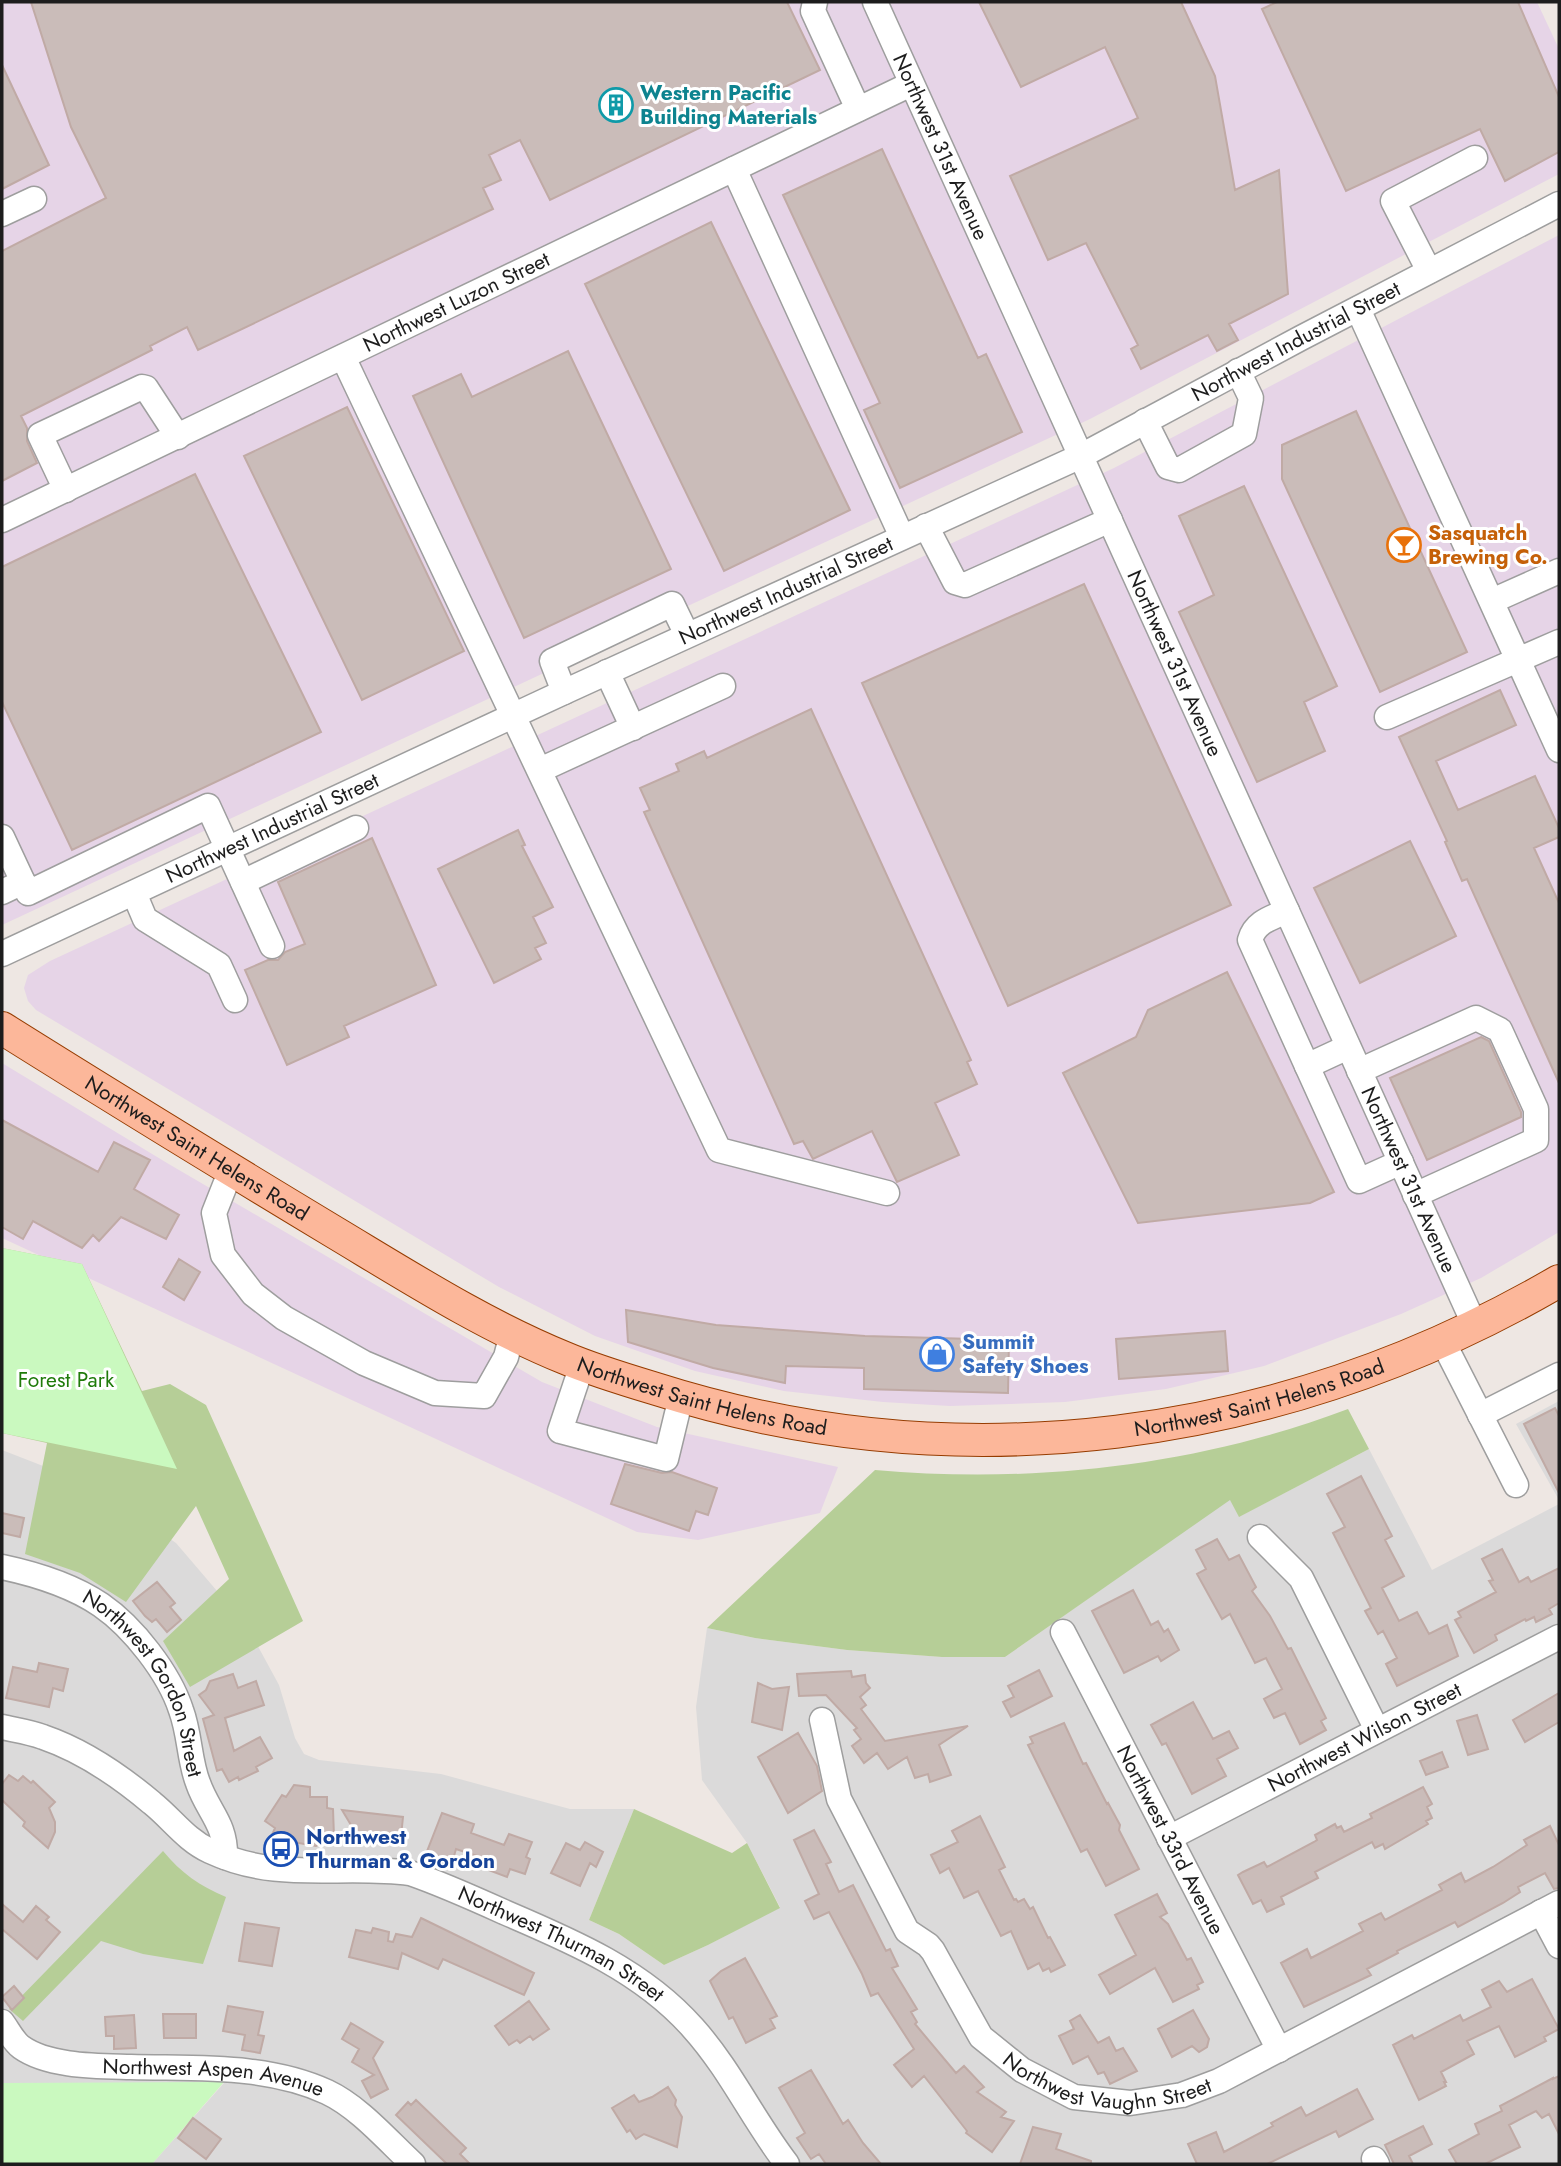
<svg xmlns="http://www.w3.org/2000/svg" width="1561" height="2166" font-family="Jost,sans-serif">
<rect width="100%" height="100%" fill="#eee7e3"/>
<path fill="#dbdada" d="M1559,1401V1500L1516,1424Z
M1369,1449L1432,1570L1559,1504V2164H152L224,2083H2V1450L92,1485L176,1543L247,1626L279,1685L295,1738L304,1754L319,1760L441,1774L570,1809H634L589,1920L619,1934L664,1965L708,1945L780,1907L747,1843L702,1780L696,1707L707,1628L755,1638L847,1650L942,1657H1005L1230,1499L1240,1516Z"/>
<path fill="#e6d4e7" d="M2,2H1537L1559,49V174L1090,419L2,925Z
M1559,235V1232L1481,1278L1401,1314L1264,1366L1166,1389L1065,1402L950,1406L883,1402L784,1391L695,1371L595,1336L499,1287L36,1010L28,1001L24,988L28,975L50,961L1114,468Z
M2,1063L167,1163L542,1382L657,1427L838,1467L820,1513L698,1540L637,1532L2,1238Z"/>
<path fill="#b6ce97" d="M2,1248L82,1264L142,1391L170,1384L206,1405L303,1621L190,1687L163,1641L229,1579L196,1506L126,1602L80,1573L25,1554L47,1443L2,1433Z
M1348,1409L1369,1449L1239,1517L1230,1500L1005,1657H942L847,1650L755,1638L707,1628L875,1470C1035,1484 1198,1466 1348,1409Z
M634,1809L732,1853L747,1843L780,1908L708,1945L664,1965L619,1934L589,1920Z
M163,1851C181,1873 200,1886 226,1897L203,1964L143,1954L101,1941L23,2021L9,2009Z"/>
<path fill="#caf9bf" d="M2,1248L82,1264L177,1469L2,1433Z
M224,2082L152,2164H2V2083Z"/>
<path fill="#cabcb9" stroke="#c0aaa5" stroke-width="2" d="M31,2H787L820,70L550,200L520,140L489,155L501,180L483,188L493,209L198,350L187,327L150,346L152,350L21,416L27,428V441L37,463L2,481V251L106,198L71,127Z
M979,2H1181L1215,76L1235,190L1279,170L1288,294L1229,324L1238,340L1217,351L1208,335L1141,369L1131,349L1138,345L1086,243L1048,260L1010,176L1138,118L1105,47L1021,87Z
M1277,2H1518L1559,97V152L1505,181L1480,129L1346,191L1262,9Z
M2,65L49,165L2,189Z
M882,149L978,358L986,354L1022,432L900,488L864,410L880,403L783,195Z
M711,222L850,510L724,571L585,284Z
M568,351L671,569L524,638L413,396L461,374L472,397Z
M347,407L464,651L362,700L244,456Z
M1356,411L1467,652L1380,692L1282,479V445Z
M195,474L321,732L72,850L2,702V567Z
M1244,486L1337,686L1304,702L1325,751L1257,782L1179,612L1214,595L1179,516Z
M1084,584L1231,905L1008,1006L862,683Z
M1500,690L1516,725L1436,761L1458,810L1535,776L1559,828V837L1534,848L1559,903V1083L1467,879L1462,881L1445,842L1447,841L1399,737Z
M811,709L971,1060L967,1062L977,1084L935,1103L959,1155L897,1182L872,1131L813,1159L803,1141L794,1144L644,812L650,810L640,788L679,771L676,764L704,751L707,758Z
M518,830L525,845L522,846L553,907L533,917L546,943L535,948L541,959L494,983L438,869Z
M372,838L436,985L344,1026L349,1037L287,1065L245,970L268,960H278L285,952L305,944L278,882Z
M1410,841L1456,936L1360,983L1314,888Z
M1227,972L1334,1192L1310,1203L1138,1223L1063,1073L1136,1037L1148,1010Z
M1481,1037L1489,1041L1521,1112V1117L1427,1160L1390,1078Z
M2,1120L98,1172L114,1142L150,1160L134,1189L179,1215L166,1239L121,1217L99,1241L93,1235L82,1248L33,1221L23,1239L2,1227Z
M179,1259L200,1272L184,1300L163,1287Z
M626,1310L716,1325L783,1330L865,1336L1009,1340L1008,1393L864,1389V1368L786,1366L785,1383L713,1368L628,1342Z
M1225,1331L1228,1371L1119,1379L1116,1339Z
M1555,1408L1559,1416V1493L1524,1424Z
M625,1464L662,1473L672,1472L717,1488L708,1515L696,1511L689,1531L611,1504Z
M1361,1476L1392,1536L1385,1540L1404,1576L1382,1588L1399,1621L1417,1612L1429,1634L1447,1625L1458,1656L1397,1686L1386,1664L1397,1658L1383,1631L1378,1634L1365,1611L1371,1608L1333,1533L1345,1527L1327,1494Z
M2,1513L24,1518L20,1537L2,1533Z
M1217,1539L1229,1560L1239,1555L1256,1587L1252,1591L1270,1616L1288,1649L1291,1648L1326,1718L1321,1721L1326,1730L1300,1744L1285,1713L1274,1718L1264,1699L1282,1689L1266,1658L1255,1663L1230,1614L1222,1619L1197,1574L1206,1569L1196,1550Z
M1502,1549L1519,1582L1528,1577L1531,1582L1559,1568V1603L1549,1609L1552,1614L1536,1622L1534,1617L1526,1621L1525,1619L1495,1635L1497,1640L1474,1653L1455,1620L1461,1617L1458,1612L1496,1592L1489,1581L1493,1580L1482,1559Z
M157,1582L175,1603L170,1607L181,1620L167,1632L156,1619L152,1622L145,1616L133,1601Z
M1133,1590L1151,1625L1158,1621L1164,1632L1168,1629L1179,1650L1161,1661L1158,1656L1124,1673L1092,1611Z
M39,1663L68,1669L63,1691L53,1688L49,1707L6,1698L13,1667L37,1672Z
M1039,1670L1052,1696L1011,1717L1003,1702L1014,1697L1008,1686Z
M851,1671L852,1677L865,1675L866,1683L870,1688L860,1697L866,1705L861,1709L885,1741L968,1726L939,1745L951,1775L930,1782L928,1774L915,1778L907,1757L888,1769L877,1753L864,1763L852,1746L861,1739L854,1730L857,1728L826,1695L799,1696L797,1674Z
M233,1674L238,1688L256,1681L264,1705L225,1718L234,1751L260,1737L272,1758L256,1767L258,1771L239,1780L238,1777L229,1782L222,1769L217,1771L203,1719L214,1715L199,1695L206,1690L210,1681Z
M758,1683L772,1689L789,1687L782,1730L752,1722Z
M1559,1693V1722L1525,1742L1513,1720Z
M1193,1702L1213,1739L1229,1731L1238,1748L1217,1759L1226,1776L1192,1794L1166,1743L1162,1745L1151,1725Z
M1477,1715L1488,1749L1468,1755L1457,1721Z
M1064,1723L1083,1764L1086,1763L1107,1804L1108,1803L1120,1825L1119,1830L1138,1867L1139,1869L1106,1886L1087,1849L1081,1852L1028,1745L1033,1743L1030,1737Z
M798,1733L817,1766L822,1791L788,1813L758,1757Z
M1442,1752L1448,1767L1426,1775L1420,1761Z
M9,1775L18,1781L23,1776L31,1783L33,1781L55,1802L49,1808L55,1822V1832L48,1848L23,1826L25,1822L2,1800V1784Z
M294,1785L310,1787V1797H327V1808L333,1809L334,1837L316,1846L293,1842L272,1835L275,1828L265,1821L282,1795L286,1797Z
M1423,1787L1432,1804L1427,1807L1432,1818L1426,1821L1428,1824L1385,1849L1383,1844L1375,1848L1372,1842L1315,1872L1318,1878L1281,1897L1284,1904L1267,1912L1261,1900L1253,1904L1238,1875L1243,1872L1264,1862L1267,1867L1314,1842L1317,1840L1315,1835L1335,1824L1337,1828L1341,1826L1344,1832L1372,1818L1370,1814Z
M342,1810L403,1817L401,1836H395L394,1844L360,1840Z
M442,1813L474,1824L471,1833L504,1845L509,1834L532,1842L526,1857L530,1859L525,1874L510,1869L507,1877L483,1868L486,1859L456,1849L452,1863L426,1854Z
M980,1816L1005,1867L999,1870L1014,1900L1016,1899L1018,1902L1024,1899L1030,1909L1033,1907L1048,1938L1050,1937L1065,1965L1051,1972L1049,1968L1043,1971L1039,1963L1028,1969L1011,1931L1001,1936L978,1891L964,1898L949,1868L940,1873L931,1855L958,1842L952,1831Z
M1550,1826L1559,1845V1888L1554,1889L1545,1873L1518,1887L1520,1892L1503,1903L1458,1927L1455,1922L1397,1951L1398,1953L1367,1969L1371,1975L1304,2007L1281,1963L1307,1949L1311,1958L1363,1931L1359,1924L1381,1913L1385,1920L1442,1890L1439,1885L1461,1873L1465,1882L1493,1867L1527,1845L1524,1840Z
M814,1830L831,1862L826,1864L839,1892L853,1885L886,1951L890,1949L898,1966L892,1968L917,2009L911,2012L917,2022L915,2024L956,2073L964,2066L984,2087L977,2092L1006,2112L1001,2117L1014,2121L992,2152L966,2133L967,2131L924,2076L912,2087L894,2065L914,2049L878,1993L871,1996L862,1974L829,1912L814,1919L805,1901L819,1894L794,1840Z
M585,1842L603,1852L596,1867L590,1863L580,1886L551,1873L566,1843L580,1850Z
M1157,1894L1167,1913L1160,1917L1168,1924L1187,1960L1191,1958L1203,1982L1197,1985L1199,1989L1173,2002L1155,1968L1110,1994L1099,1975L1136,1955L1115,1915Z
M2,1904L23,1922L36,1906L49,1917L46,1920L60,1932L37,1959L2,1929Z
M421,1918L534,1973L524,1995L443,1959L438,1969L402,1953L398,1969L349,1957L356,1930L371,1933L373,1928L389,1932L388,1941L393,1942L396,1934L412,1937Z
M245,1923L279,1928L272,1966L239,1961Z
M745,1958L777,2016L770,2019L775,2028L746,2043L733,2017L729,2019L710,1981L721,1971Z
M1532,1979L1559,2029L1544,2037L1546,2041L1515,2057L1499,2026L1467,2041L1474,2054L1441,2072L1446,2082H1444L1446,2086L1419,2100L1393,2045L1412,2035L1414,2039L1460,2015L1463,2021L1491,2007L1482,1990L1499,1981L1507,1992Z
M14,1986L24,1998L12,2010L2,1997Z
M529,2001L549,2029L533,2040L530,2036L520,2043L517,2040L509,2045L495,2026Z
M228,2006L263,2012L258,2035L264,2036L260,2053L242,2050L245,2035L223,2031Z
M1193,2010L1209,2039L1207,2047L1199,2052L1192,2046L1172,2057L1158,2029Z
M163,2014H196V2038H164Z
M134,2015L136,2048L114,2049V2036H106L105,2017Z
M1080,2015L1098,2043L1109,2037L1116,2051L1123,2048L1137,2071L1110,2084L1104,2072L1098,2074L1088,2056L1073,2064L1059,2036L1074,2029L1070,2021Z
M351,2023L383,2042L373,2058L388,2089L371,2098L362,2081L374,2075L352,2062L359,2049L342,2039Z
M811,2070L843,2124L848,2120L863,2143L881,2164H826L819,2154L811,2159L797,2138L805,2133L779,2088Z
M1559,2076V2134L1549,2114L1542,2118L1536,2111L1509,2125L1520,2147L1485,2164H1457L1449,2150L1479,2134L1475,2124L1502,2111L1500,2106L1553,2078V2079Z
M668,2087L676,2100L675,2105L682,2117L677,2147L644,2134L636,2139L630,2130L627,2132L612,2108L634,2095L639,2102L652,2097Z
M1357,2089L1373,2119L1339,2137L1336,2131L1267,2164H1197L1188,2144L1216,2132L1224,2152L1273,2126L1271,2123L1301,2107L1306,2116Z
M416,2100L466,2148L460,2154L470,2164H447L396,2115L408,2102L411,2105Z
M193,2118L221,2139L206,2159L178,2138Z
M1423,2126L1432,2144L1409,2156L1413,2164H1394L1385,2145Z
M1033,2127L1061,2134L1056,2149L1091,2161V2164H1020Z"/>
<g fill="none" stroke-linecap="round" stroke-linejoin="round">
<g stroke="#9e9e9e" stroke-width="27">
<g id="minor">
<path d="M815,2L813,11L858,109"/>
<path id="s1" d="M875,2L1475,1326"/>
<path d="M734,169L902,537"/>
<path d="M2,214L34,199"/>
<path d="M1429,271L1393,201L1475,158"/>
<path d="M1358,309L1559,750"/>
<path d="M343,357L719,1150L887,1193"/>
<path d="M1145,421L1168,467L1179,470L1244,434L1251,398L1238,371"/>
<path d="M66,490L40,435L142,387L146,388L178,437"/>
<path id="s2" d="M2,520L911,84"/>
<path d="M926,526L955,582L965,585L1110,520"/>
<path d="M1492,601L1559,571"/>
<path d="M607,672L633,728"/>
<path d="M564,692L552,661L672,604L687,635"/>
<path d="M1387,717L1559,642"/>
<path d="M540,770L723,686"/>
<path d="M2,837L23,882L2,892"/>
<path d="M23,882L28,893L208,806L272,946"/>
<path d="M243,882L356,828"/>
<path d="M134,893L145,919L219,965L235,1000"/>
<path d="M1287,911C1271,918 1255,922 1250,940L1359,1181L1401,1162"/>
<path id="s3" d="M2,954L564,692L1081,456L1301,338L1559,204"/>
<path d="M1307,1066L1348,1047"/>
<path d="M1359,1071L1476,1018L1500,1030L1536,1109V1140L1415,1195"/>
<path d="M231,1170L214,1213L223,1255L253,1294L284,1318L364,1363L435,1393L484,1396L506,1357L512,1334"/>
<path d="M1443,1342L1516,1485"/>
<path d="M582,1365L560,1431L666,1459L681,1397"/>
<path d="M1480,1415L1559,1375"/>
<path d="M1260,1537L1301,1578L1377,1730"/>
<path id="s4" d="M2,1567C35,1574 73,1586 101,1605C133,1627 169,1673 181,1710C190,1734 189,1760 198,1783C208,1812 226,1823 225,1857"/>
<path id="s5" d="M1063,1632L1279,2050"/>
<path id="s6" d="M822,1720L839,1799L907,1931L928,1945L933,1951L981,2037L1022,2070L1074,2097L1130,2103L1182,2095L1219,2081L1559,1903"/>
<path id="s7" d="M2,1727C15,1730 30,1732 43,1737C84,1751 120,1776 152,1803C172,1819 186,1840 210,1851C279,1883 338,1864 410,1873C442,1884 473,1898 504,1912C572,1941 643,1971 693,2028C730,2069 753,2120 787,2164"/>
<path id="s8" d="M1169,1838L1559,1637"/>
<path d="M1541,1912L1559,1946"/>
<path id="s9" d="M2,2022C8,2030 13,2041 21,2047C49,2067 99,2066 131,2067C196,2069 266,2064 327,2092C359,2107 387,2140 413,2164"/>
<path d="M1374,2159L1377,2164"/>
</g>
</g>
<g stroke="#963c00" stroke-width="34">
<g id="major">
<path id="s10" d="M2,1028C112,1097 223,1165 334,1232C409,1277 484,1325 565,1358C593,1370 623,1379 653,1388C960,1486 1282,1442 1559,1281"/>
</g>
</g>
<use href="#minor" stroke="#fff" stroke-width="24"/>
<use href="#major" stroke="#fcb79a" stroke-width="32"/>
</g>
<defs>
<g id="building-ring" transform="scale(1.75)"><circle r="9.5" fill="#fff" stroke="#0f9aa8" stroke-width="1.5"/><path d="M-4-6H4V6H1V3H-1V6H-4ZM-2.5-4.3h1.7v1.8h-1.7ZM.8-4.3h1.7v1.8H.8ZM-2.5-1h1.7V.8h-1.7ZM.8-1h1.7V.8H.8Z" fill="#0f9aa8"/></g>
<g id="bar-ring" transform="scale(1.75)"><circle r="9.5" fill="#fff" stroke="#e8710a" stroke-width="1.5"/><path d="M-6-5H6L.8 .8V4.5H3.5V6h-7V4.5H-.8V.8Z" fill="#e8710a"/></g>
<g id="shop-ring" transform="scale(1.75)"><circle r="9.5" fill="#fff" stroke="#3f7fe0" stroke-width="1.5"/><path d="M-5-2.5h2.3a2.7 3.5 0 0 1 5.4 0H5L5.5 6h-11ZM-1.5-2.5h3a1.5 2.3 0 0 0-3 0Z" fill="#3f7fe0"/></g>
<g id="bus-ring" transform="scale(1.75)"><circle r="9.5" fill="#fff" stroke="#1a4fb4" stroke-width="1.5"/><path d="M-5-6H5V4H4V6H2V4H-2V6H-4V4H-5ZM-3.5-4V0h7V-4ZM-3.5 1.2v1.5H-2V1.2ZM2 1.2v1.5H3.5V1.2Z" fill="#1a4fb4"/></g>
</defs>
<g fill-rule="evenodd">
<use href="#building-ring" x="616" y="105"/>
<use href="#bar-ring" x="1404" y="545"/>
<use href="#shop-ring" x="937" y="1354"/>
<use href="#bus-ring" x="281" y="1849"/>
</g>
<g text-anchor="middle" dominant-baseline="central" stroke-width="6" stroke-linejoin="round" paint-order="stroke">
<g font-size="21" font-weight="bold" fill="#0d838f" stroke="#fff" text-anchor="start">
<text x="640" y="93">Western Pacific<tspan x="640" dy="24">Building Materials</tspan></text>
</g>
<g font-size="21" fill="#1d1d1d" stroke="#fff">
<text stroke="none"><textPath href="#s1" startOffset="159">Northwest 31st Avenue</textPath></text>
<text stroke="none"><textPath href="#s2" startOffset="504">Northwest Luzon Street</textPath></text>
<text stroke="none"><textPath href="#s3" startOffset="1432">Northwest Industrial Street</textPath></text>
<text stroke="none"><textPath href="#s3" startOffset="864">Northwest Industrial Street</textPath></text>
<text stroke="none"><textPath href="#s1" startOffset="726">Northwest 31st Avenue</textPath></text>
<text stroke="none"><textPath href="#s3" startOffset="298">Northwest Industrial Street</textPath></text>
<text stroke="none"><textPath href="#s10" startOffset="229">Northwest Saint Helens Road</textPath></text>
<text stroke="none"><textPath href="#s1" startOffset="1293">Northwest 31st Avenue</textPath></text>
<text stroke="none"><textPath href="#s10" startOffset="796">Northwest Saint Helens Road</textPath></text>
<text stroke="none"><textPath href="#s10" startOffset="1362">Northwest Saint Helens Road</textPath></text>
<text stroke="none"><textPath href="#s4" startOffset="198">Northwest Gordon Street</textPath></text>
<text stroke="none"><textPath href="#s8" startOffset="220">Northwest Wilson Street</textPath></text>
<text stroke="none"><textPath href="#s5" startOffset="234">Northwest 33rd Avenue</textPath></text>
<text stroke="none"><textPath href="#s7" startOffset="616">Northwest Thurman Street</textPath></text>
<text stroke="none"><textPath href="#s6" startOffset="502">Northwest Vaughn Street</textPath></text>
<text stroke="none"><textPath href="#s9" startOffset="228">Northwest Aspen Avenue</textPath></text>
</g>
<g font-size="21" font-weight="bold" fill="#c56008" stroke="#fff" text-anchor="start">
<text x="1428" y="533">Sasquatch<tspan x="1428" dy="24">Brewing Co.</tspan></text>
</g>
<g font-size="21" font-weight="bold" fill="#366cbe" stroke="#fff" text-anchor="start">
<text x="962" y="1342">Summit<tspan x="962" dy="24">Safety Shoes</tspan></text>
</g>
<g font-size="21" fill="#207b0b" stroke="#fff">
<text x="66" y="1380">Forest Park</text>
</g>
<g font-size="21" font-weight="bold" fill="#164399" stroke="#fff" text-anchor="start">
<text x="306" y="1837">Northwest<tspan x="306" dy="24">Thurman &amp; Gordon</tspan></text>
</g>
</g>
<rect width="1561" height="2166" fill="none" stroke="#1d1d1d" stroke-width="7"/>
</svg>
